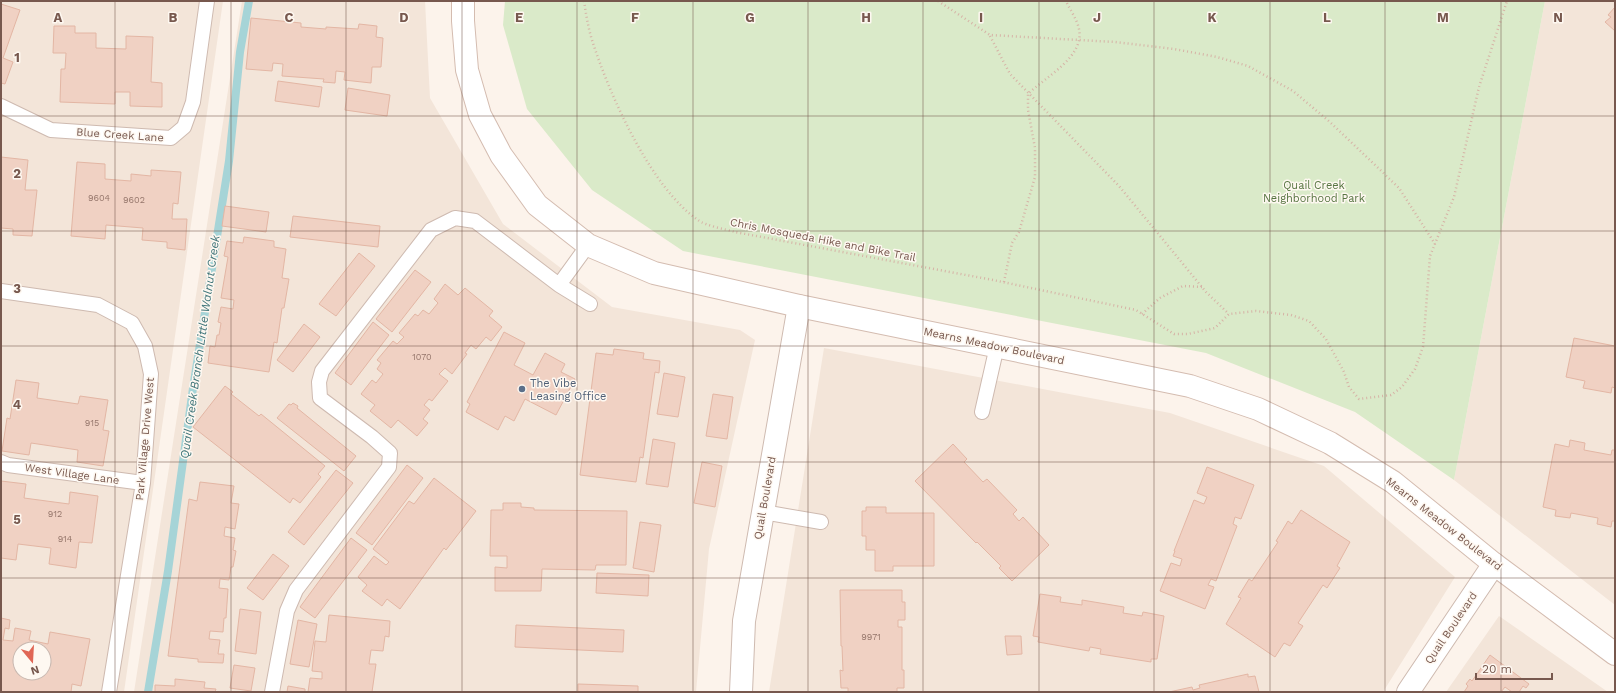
<svg xmlns="http://www.w3.org/2000/svg" width="1616" height="693" font-family="'Work Sans',sans-serif">
<rect width="100%" height="100%" fill="#fcf3eb"/>
<path fill="#f3e5d9" fill-rule="evenodd" d="M1,1H223L124,692H1ZM20,649H44V673H20Z
M242,1H425L430,98L503,224L612,307L740,330L755,340L709,549L696,692H134Z
M1545,1H1615V605L1454,480Z
M824,348L1170,413L1324,466L1455,577L1383,692H769Z
M1499,616L1608,692H1446Z"/>
<path fill="#daeac9" d="M505,1H1545L1454,480L1355,412L1206,353L683,251L592,190L527,109L503,25Z"/>
<g fill="none" stroke-linecap="round" stroke-linejoin="round">
<path stroke="#a6d4d7" stroke-width="8" d="M148,692L168,571L193,388L229,161L240,52L249,1"/>
</g>
<path fill="#f0d1c3" stroke="#e3b6a4" fill-rule="evenodd" d="M1,4L20,10L3,58L13,62L5,84L1,83Z
M1615,7V31L1605,22L1611,17L1608,15Z
M251,18L301,23V27L326,29V27L358,29L359,24L377,26L376,37L383,38L381,67H372L371,83L344,80L345,72L336,71L335,83L323,82L324,79L282,76L283,64L273,63L272,71L246,69Z
M54,26H75V33H96V48L126,49V36L153,37L151,82L162,83V107L130,106V92H115V104L60,102L61,69H65L66,53H53Z
M278,81L322,87L319,107L275,101Z
M348,88L390,95L387,116L345,110Z
M1,157L28,160L25,190H37L32,236L13,235V229L1,228Z
M77,162L105,164V179L131,181V174L151,176V170L181,172L178,204L173,203L172,219H187L185,250L167,248V242L142,240L143,228L106,225L105,239L71,236Z
M225,206L269,212L266,232L222,226Z
M293,216L380,226L378,247L290,237Z
M244,237L274,241V247L286,249L282,278L289,279L284,308H282L277,343L274,342L269,372L208,363L210,346L215,347L217,335H219L221,323L218,322L221,307L233,309L234,300L221,298L228,257L224,256L227,241L243,243Z
M359,253L375,266L336,316L319,304Z
M415,270L431,282L392,332L376,319Z
M445,284L458,295L465,288L493,311L489,316L502,327L491,341L486,337L476,349L471,345L465,353L467,354L452,374L445,368L439,374L448,381L432,401L429,399L424,405L430,410L423,419L428,423L417,436L398,420L391,428L370,411L375,405L361,394L372,380L376,383L383,374L377,369L381,363L377,360L393,341L397,344L404,337L399,333L415,314L418,316L423,310L429,314L438,303L434,299Z
M373,322L389,335L351,385L335,373Z
M304,324L320,337L293,372L277,360Z
M504,332L525,343L514,365L533,375L545,353L565,364L561,372L575,379L556,415L525,399L514,421L505,416L498,430L466,412L470,404L467,402Z
M1574,338L1615,346V388L1612,387L1611,393L1583,388L1585,381L1566,377Z
M614,349L644,353L643,359L660,361L659,373L655,372L643,458L640,457L636,482L580,475L596,353L613,355Z
M664,373L685,377L678,417L657,414Z
M16,380L39,383L37,398L78,404L80,396L108,400L103,430L109,431L103,466L77,462L78,450L31,443L29,455L2,451L7,418L10,419Z
M225,386L233,392L231,394L259,416L261,414L325,466L318,474L321,477L300,503L293,498L290,503L193,427Z
M713,394L733,397L727,439L706,436Z
M293,403L298,406L297,408L356,456L344,471L277,418L289,404L291,405Z
M653,439L675,443L668,487L646,484Z
M1570,440L1585,443L1584,450L1611,455L1612,450H1615V521H1612L1611,527L1597,524L1598,518L1571,513L1570,518L1555,516L1556,510L1543,507L1555,444L1569,447Z
M953,444L967,459L964,462L983,482L987,479L1017,510L1013,514L1019,521L1023,517L1049,545L1012,581L999,568L1001,566L977,542L976,543L915,481Z
M702,462L722,466L715,507L694,503Z
M407,465L423,478L372,545L356,533Z
M1207,467L1254,485L1241,519L1235,517L1233,524L1237,526L1216,581L1211,579L1208,585L1214,587L1205,609L1160,591L1171,563L1180,566L1182,559L1173,556L1175,551H1174L1194,500L1204,504L1207,497L1197,493Z
M336,470L353,483L304,545L288,532Z
M434,478L476,511L446,550L444,548L400,609L387,599L382,606L362,591L367,585L358,577L374,556L386,565L389,562L373,549L409,501L414,504Z
M1,481L26,484L24,498L69,504L70,492L98,496L92,543L79,542L76,568L49,564L51,548L18,544L16,560L1,558Z
M200,482L234,486L231,503L239,504L235,529L225,527L224,536L235,538L233,550L236,551L233,567H231L229,580L220,579L219,588L228,589L226,618H224L223,632L210,631L209,639L220,640L218,654H224L223,663L198,662V659L168,656L189,499L197,501Z
M503,503H521V507L534,508V510L627,511L626,565H596L595,570L542,569L541,591H495V567L507,568V556H490L491,510H503Z
M866,507H886V513H934V566H893V571H875V550H866V536H862V511H866Z
M1301,510L1350,542L1337,566L1340,568L1327,588L1323,585L1298,623L1303,626L1290,646L1284,643L1275,657L1226,624L1241,598L1238,597L1249,579L1252,581L1278,542L1276,541L1288,521L1292,524Z
M640,522L661,525L654,572L633,568Z
M351,538L367,550L315,618L300,607Z
M273,554L289,566L263,600L247,588Z
M597,573L649,575L648,596L596,593Z
M840,590H902V602H905V620H898V627H902V670H904V688H897V692H848V688H841L840,670L843,671L842,646H841Z
M1040,594L1061,597L1060,602L1082,605V600L1124,607L1123,613L1142,616L1143,612L1164,616L1157,659H1151V662L1100,654L1101,649L1090,647L1089,651L1038,642L1039,637L1033,636Z
M240,609L261,612L256,654L235,651Z
M329,615L390,621L389,637L385,636L383,651L371,650L369,664H376L372,692H308L310,678L322,679V672L312,671L315,641L326,642Z
M1,618L10,620L9,629L5,628L3,640L13,641L15,628L31,631L29,640L48,644L50,632L90,639L81,686L72,684L71,692H1ZM20,649H44V673H20Z
M298,620L317,624L309,667L290,664Z
M516,625L624,630L623,652L515,647Z
M1005,636H1021L1022,654L1007,655Z
M1490,655L1529,684L1526,688L1523,686L1519,692H1512L1505,687L1501,692H1464L1468,686L1466,684L1470,679L1472,681Z
M234,665L255,668L251,691L230,688Z
M1248,674V677L1255,676L1259,692H1169L1192,687L1193,690L1200,688L1199,685Z
M175,679L205,682L204,688L216,689L215,692H155V685L175,686Z
M578,684L638,686V692H578Z
M288,686L305,689V692H287Z"/>
<g fill="none" stroke-linecap="round" stroke-linejoin="round">
<g stroke="#cebab0" stroke-width="16">
<path id="lane" d="M1,106L51,130L171,138L184,127L193,102L207,1
M559,285L590,304
M1,291L98,305L132,323L145,346L151,374L143,483L109,692
M982,412L997,346
M1,462L8,465L143,483
M763,512L821,522
M272,692L287,611L296,590L389,467L390,453L372,437L320,398L319,382L322,371L431,230L455,218L475,221L559,285L588,245"/>
</g>
<g stroke="#cebab0" stroke-width="24">
<path id="street" d="M741,692L744,621L799,306
M1408,692L1494,564"/>
</g>
<g stroke="#d4bcb0" stroke-width="24">
<path id="secondary" d="M463,1V21L467,70L480,115L501,155L537,205L588,245L654,273L799,306L1190,386L1258,409L1330,443L1393,482L1494,564L1615,654"/>
</g>
<path stroke="#d6b3a6" stroke-width="2.5" stroke-dasharray="1 3" stroke-linecap="butt" d="M584,1C586,14 588,27 592,40C609,94 651,188 698,220C706,226 725,229 735,232L993,280L1136,310L1174,334H1188L1215,328L1229,314L1256,311L1291,315L1309,321L1326,339L1344,372L1349,387L1359,399L1391,395L1402,387L1415,369L1423,347L1430,256L1454,197L1479,87L1507,1
M938,1L990,35L1115,42L1174,49L1217,57L1248,66L1293,91L1330,122L1374,164L1399,188L1435,244
M990,36L1010,74L1119,186L1206,292L1229,314
M1004,282L1012,243L1019,232L1035,177V148L1028,110V94C1045,77 1085,57 1079,29C1077,19 1070,10 1066,1
M1142,314L1160,298L1183,286L1202,287"/>
<use href="#lane" stroke="#fff" stroke-width="14"/>
<use href="#street" stroke="#fff" stroke-width="22"/>
<use href="#secondary" stroke="#fff" stroke-width="22"/>
</g>
<path fill="none" stroke="#77584e" stroke-width="1" stroke-opacity="0.55" d="M115,1V692M231,1V692M346,1V692M462,1V692M577,1V692M693,1V692M808,1V692M923,1V692M1039,1V692M1154,1V692M1270,1V692M1385,1V692M1501,1V692M1,116H1615M1,231H1615M1,346H1615M1,462H1615M1,578H1615"/>
<circle fill="#5c6f8a" stroke="#fef8f1" stroke-width="1.5" cx="522" cy="389" r="4"/>
<g text-anchor="middle" dominant-baseline="central" stroke-width="3" stroke-linejoin="round" paint-order="stroke">
<g font-size="9" fill="#95766b">
<text x="99" y="198">9604</text>
<text x="134" y="200">9602</text>
<text x="422" y="357">1070</text>
<text x="92" y="423">915</text>
<text x="55" y="514">912</text>
<text x="65" y="539">914</text>
<text x="871" y="637">9971</text>
</g>
<g font-size="11" fill="#77584e" stroke="#fef8f1">
<text transform="translate(120 135) rotate(4)">Blue Creek Lane</text>
<text transform="translate(823 240) rotate(11)">Chris Mosqueda Hike and Bike Trail</text>
<text transform="translate(994 346) rotate(12)">Mearns Meadow Boulevard</text>
<text transform="translate(145 439) rotate(-85)">Park Village Drive West</text>
<text transform="translate(72 474) rotate(8)">West Village Lane</text>
<text transform="translate(765 498) rotate(-80)">Quail Boulevard</text>
<text transform="translate(1444 524) rotate(38)">Mearns Meadow Boulevard</text>
<text transform="translate(1451 628) rotate(-56)">Quail Boulevard</text>
</g>
<g font-size="11" fill="#587643" stroke="#fef8f1">
<text x="1314" y="185">Quail Creek<tspan x="1314" dy="13">Neighborhood Park</tspan></text>
</g>
<g font-size="11" fill="#4e5e75" stroke="#fef8f1" text-anchor="start">
<text x="530" y="383">The Vibe<tspan x="530" dy="13">Leasing Office</tspan></text>
</g>
<g font-size="12" font-style="italic" fill="#42777b" stroke="#fef8f1">
<text transform="translate(200 347) rotate(-82)">Quail Creek Branch Little Walnut Creek</text>
</g>
</g>
<g font-size="13" text-anchor="middle" font-weight="bold" fill="#77584e" stroke="#fef8f1" stroke-width="3" stroke-linejoin="round" paint-order="stroke">
<text x="58" y="22">A</text>
<text x="173" y="22">B</text>
<text x="289" y="22">C</text>
<text x="404" y="22">D</text>
<text x="519" y="22">E</text>
<text x="635" y="22">F</text>
<text x="750" y="22">G</text>
<text x="866" y="22">H</text>
<text x="981" y="22">I</text>
<text x="1097" y="22">J</text>
<text x="1212" y="22">K</text>
<text x="1327" y="22">L</text>
<text x="1443" y="22">M</text>
<text x="1558" y="22">N</text>
<text x="17" y="62">1</text>
<text x="17" y="178">2</text>
<text x="17" y="293">3</text>
<text x="17" y="409">4</text>
<text x="17" y="524">5</text>
</g>
<rect width="1616" height="693" fill="none" stroke="#77584e" stroke-width="4"/>
<g transform="translate(32 661) rotate(162)"><circle r="19" fill="#fef8f1" stroke="#c8b8b0"/>
<path d="M0-3L7 15L0 10L-7 15Z" fill="#e06655"/>
<text y="-6" font-size="11" font-weight="bold" text-anchor="middle" fill="#77584e">N</text>
</g>
<path d="M1476 673v6h76v-6" fill="none" stroke="#77584e" stroke-width="2"/>
<text x="1482" y="673" font-size="12" fill="#77584e" stroke="#fef8f1" stroke-width="3" paint-order="stroke">20 m</text>
</svg>
